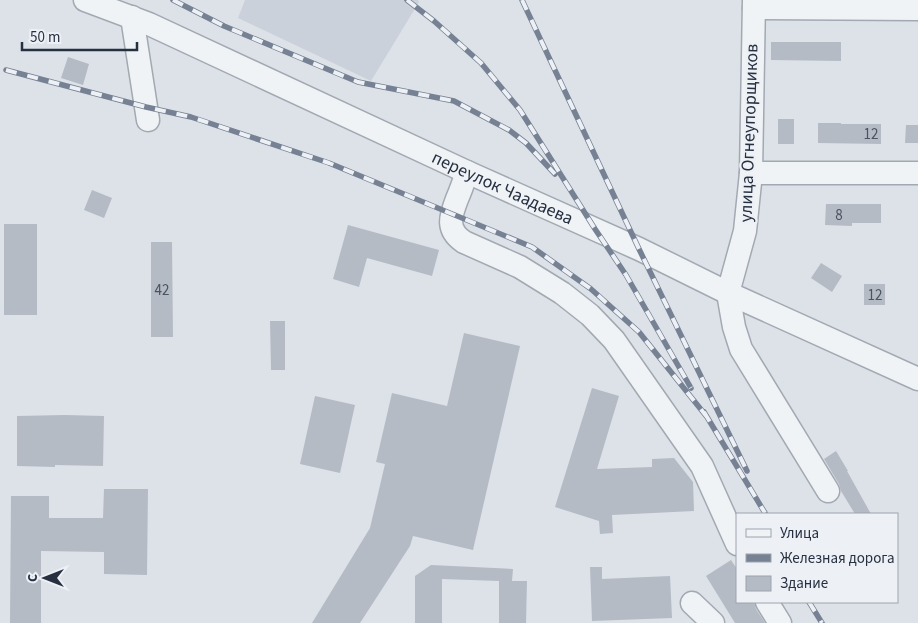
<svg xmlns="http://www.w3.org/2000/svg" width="918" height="623" font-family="'Source Sans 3',sans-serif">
<rect width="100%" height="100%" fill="#dde2e8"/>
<path fill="#cbd1da" d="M245,0H418L419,2L371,81L238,18Z"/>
<path fill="#b4bbc5" d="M771,42H841V61L771,60Z
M68,57L89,64L83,85L61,78Z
M778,119H794V144H778Z
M818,123H841V124H881V144L818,143Z
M906,125H918V143H905Z
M92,190L112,198L104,218L84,210Z
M826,204H881V223H852V226L825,225Z
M4,224H37V315H4Z
M348,225L439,250L432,276L367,258L359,287L333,279Z
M151,242H172L173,337H151Z
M821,263L842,276L832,292L811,278Z
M864,284H885V305H864Z
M270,321H285V370H271Z
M464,333L520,346L473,550L413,536L410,546L360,623H312L370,528L385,464L376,462L392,393L447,406Z
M592,388L619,396L597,469L652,467V459L674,458L693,482L694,511L612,515L613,533L600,534L599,521L555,507Z
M315,396L355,405L340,473L300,464Z
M65,415L104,416L103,466L55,465V467L17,466V416Z
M836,451L848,471H847L871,514H855L841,491L839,484L824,459Z
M104,489H148L147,575L104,574V552L41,551V623H10L11,496H49V518H103Z
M731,560L737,569V602H754L756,609L765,623H735L706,576Z
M431,565L513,569L512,581H527L526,623H499V581L442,579V623H415V576Z
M590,567H602V579L670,576L672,618L592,621Z"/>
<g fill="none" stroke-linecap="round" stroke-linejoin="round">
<g stroke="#a2a9b2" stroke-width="25">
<g id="minor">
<path id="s1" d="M85,0L149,24L467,172L639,249L728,293L918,379"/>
<path d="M754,0L751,173L745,231L728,293L734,327L741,349L828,491"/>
<path d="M754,8L918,9"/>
<path d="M132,17L148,120"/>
<path d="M467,172C464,181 461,190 457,199C450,217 446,230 464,242L520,267L562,293L590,315L614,340L702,466L737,544"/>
<path d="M751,173H918"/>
<path d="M767,602L780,623"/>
<path d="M692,603L713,623"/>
</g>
</g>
<use href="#minor" stroke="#f0f3f6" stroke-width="22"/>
<g stroke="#768193" stroke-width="5.5">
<path id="rail" d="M173,0L224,26L358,82L454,101L509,130L526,143L555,174
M407,0L434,21L481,63L520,110L595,229L626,275L691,388
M522,0L639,249L747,471
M6,70L146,107L191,117L329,163L532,247L591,289L639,332L707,417
M704,412L765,513
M809,602L822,623"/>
</g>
<use href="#rail" stroke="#edf1f6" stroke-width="4" stroke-dasharray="11" stroke-linecap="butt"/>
</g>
<g text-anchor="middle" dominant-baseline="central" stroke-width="4.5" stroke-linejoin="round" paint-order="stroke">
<g font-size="15" fill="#4a5361">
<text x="871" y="134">12</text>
<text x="839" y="215">8</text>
<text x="162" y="290">42</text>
<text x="875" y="295">12</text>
</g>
<g font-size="18" fill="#263040" stroke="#edf1f6">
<text transform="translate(749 133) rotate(-88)">улица Огнеупорщиков</text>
<text stroke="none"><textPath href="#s1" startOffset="458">переулок Чаадаева</textPath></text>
</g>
</g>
<rect x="736" y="513" width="162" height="90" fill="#edf1f6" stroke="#9da4ad"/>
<rect x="746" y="529" width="25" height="8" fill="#f0f3f6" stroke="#9da4ad"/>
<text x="780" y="538" font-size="15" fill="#263040">Улица</text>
<rect x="746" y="554" width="25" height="8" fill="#768193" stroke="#9da4ad"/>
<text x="780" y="563" font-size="15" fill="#263040">Железная дорога</text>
<rect x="746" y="576" width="25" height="15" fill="#b4bbc5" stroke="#9da4ad"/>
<text x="780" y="588" font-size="15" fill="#263040">Здание</text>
<g transform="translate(45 578) rotate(270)" stroke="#edf1f6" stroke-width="4" paint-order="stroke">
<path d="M0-4L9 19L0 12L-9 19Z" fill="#263040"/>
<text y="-8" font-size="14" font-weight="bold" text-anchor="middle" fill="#263040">С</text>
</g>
<path d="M22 42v8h115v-8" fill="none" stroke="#263040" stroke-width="2.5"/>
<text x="30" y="42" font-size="15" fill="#263040" stroke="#edf1f6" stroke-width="4" paint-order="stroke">50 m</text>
</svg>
